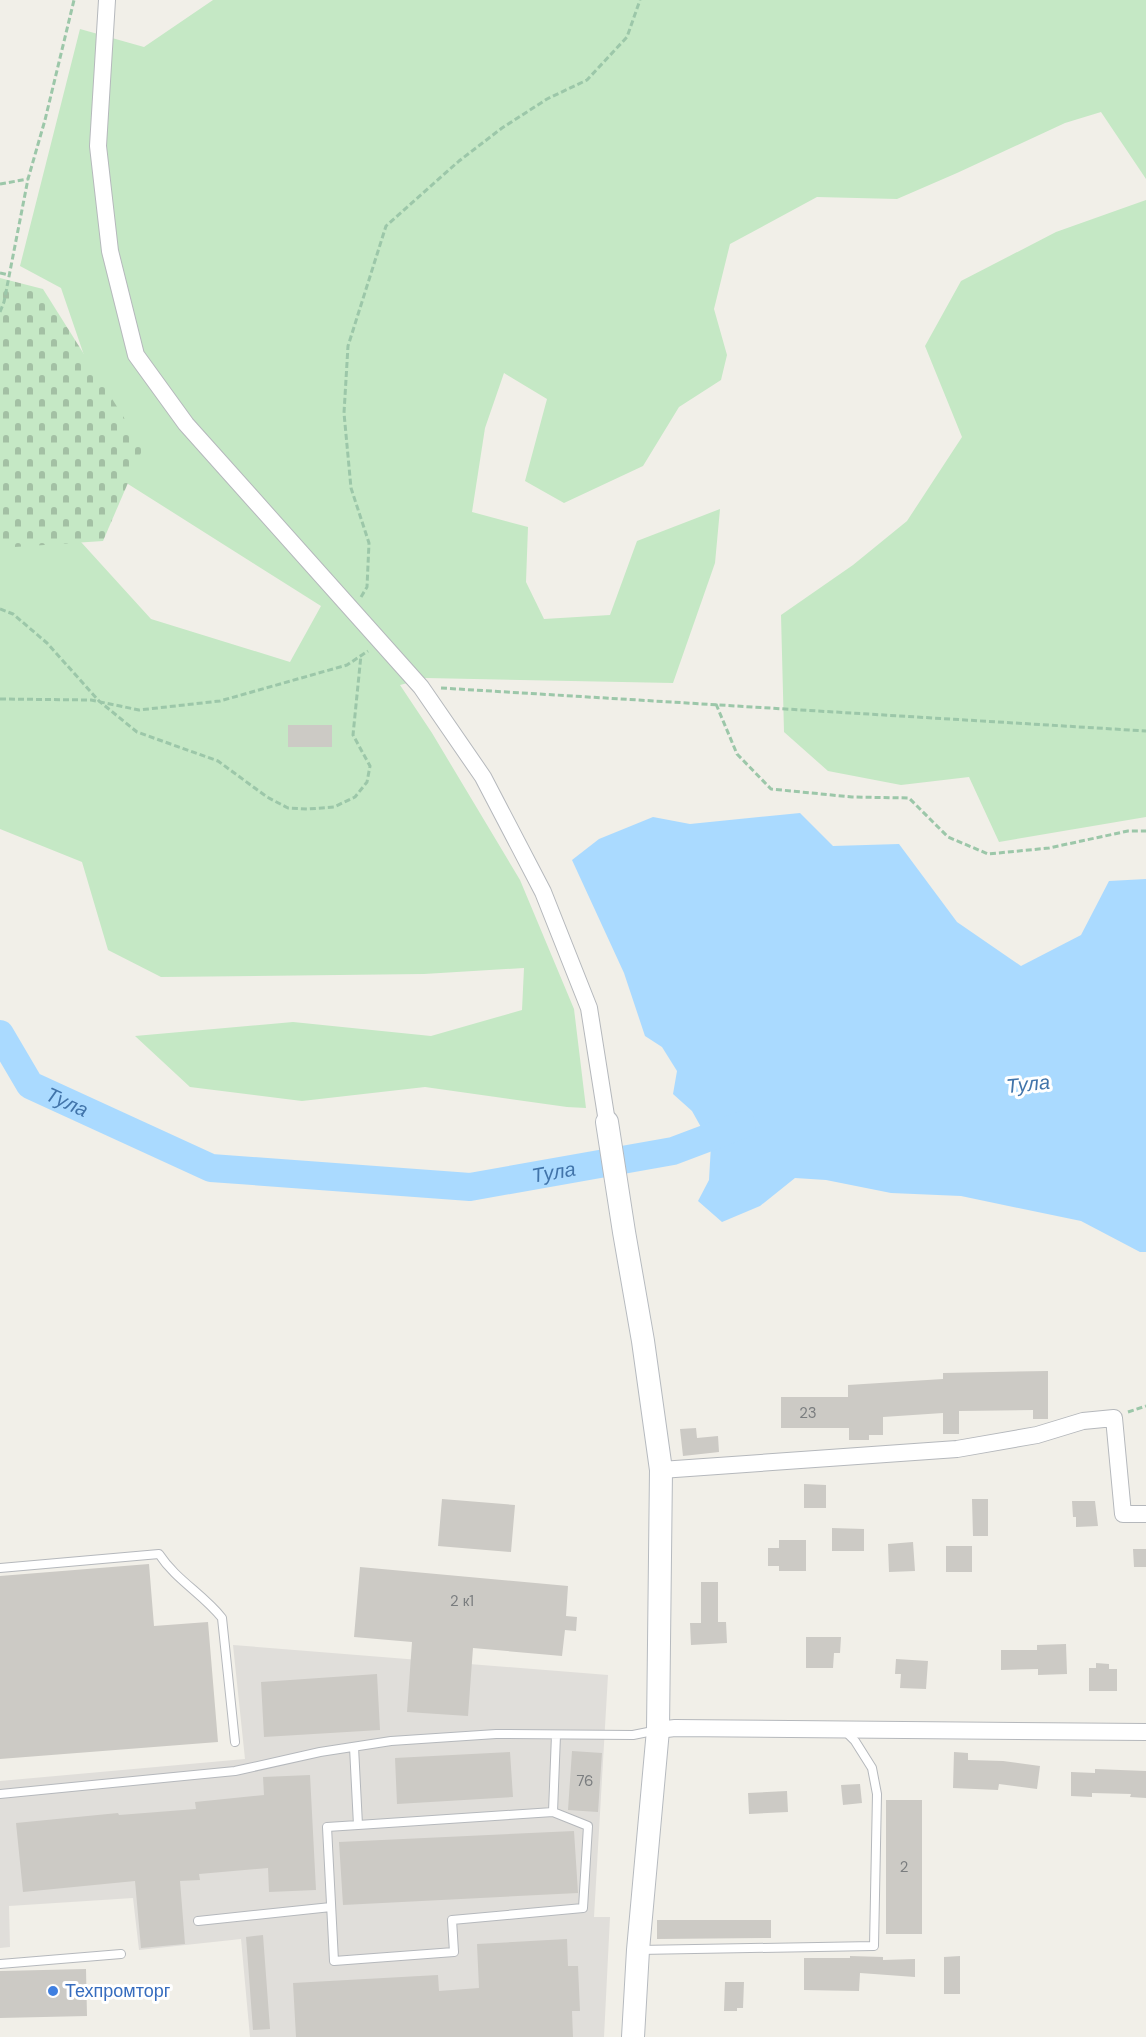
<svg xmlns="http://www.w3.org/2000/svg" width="1146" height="2037" font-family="'DM Sans',sans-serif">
<defs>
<pattern id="cemetery-stones" width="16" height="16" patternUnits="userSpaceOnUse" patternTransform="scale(1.5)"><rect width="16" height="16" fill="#c5e8c5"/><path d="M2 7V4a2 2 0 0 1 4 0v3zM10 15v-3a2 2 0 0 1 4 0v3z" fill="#a3c0a4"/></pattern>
</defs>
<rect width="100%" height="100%" fill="#f1efe8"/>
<path fill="#e0deda" d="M233,1645L608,1675L594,1917H610L604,2037H250L241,1939L139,1950L133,1898L9,1906L10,1947L0,1948V1781L245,1759Z"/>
<path fill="#c5e8c5" d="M213,0H1146V179L1101,112L1065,123L957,173L897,199L817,197L730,244L714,309L727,355L721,380L679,407L643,466L564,503L525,481L547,399L504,373L485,428L472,512L528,527L526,582L544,619L610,615L637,541L720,509L715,563L673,683L426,678L400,685L432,733L520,880L574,1009L586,1108L567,1107L425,1087L302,1101L190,1087L135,1036L293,1022L431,1036L522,1010L524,968L424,974L161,977L108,950L82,862L0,829V530L81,542L151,619L290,662L321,606L128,484L61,288L20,266L80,29L144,47Z
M1146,200V817L999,842L969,777L901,785L828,771L784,732L781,615L853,565L907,521L962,437L925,346L961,281L1056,232Z"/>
<path fill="url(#cemetery-stones)" d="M0,278L43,289L143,448L103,541L0,548Z"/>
<path fill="#aadaff" d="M800,813L833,846L899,844L957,922L1021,966L1081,935L1109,881L1146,879V1252H1140L1081,1221L961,1196L891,1193L826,1180L795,1178L760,1206L722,1222L698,1201L709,1180L711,1145L692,1111L673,1094L677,1071L662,1047L645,1036L624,973L572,860L599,839L653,817L690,824Z"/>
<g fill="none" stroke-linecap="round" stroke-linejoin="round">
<path stroke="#aadaff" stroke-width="28" id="s1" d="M0,1034L30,1085L211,1168L470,1187L673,1151L742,1125"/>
</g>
<path fill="#cccac5" d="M288,725H332V747H288Z
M1048,1371V1419H1033V1410L959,1411V1434H943V1413L883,1417V1435H869V1440H849V1428H781V1397H848V1385L943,1379V1373Z
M696,1428L697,1438L718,1436L719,1452L683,1456L680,1429Z
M804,1484L826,1485V1508H804Z
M442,1499L515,1505L511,1552L438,1546Z
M972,1499H988V1536H973Z
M1072,1501H1095L1098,1526L1076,1527V1517H1073Z
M832,1528L864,1529V1551H832Z
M779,1540H806V1571H779V1566H768V1548H779Z
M913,1542L915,1571L889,1572L888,1544Z
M946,1546H972V1572H946Z
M1133,1549H1146V1567H1134Z
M149,1564L154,1626L208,1622L218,1742L0,1759V1576Z
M360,1567L568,1586L566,1616L577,1617L576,1631L565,1630L562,1656L473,1648L468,1716L407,1712L412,1642L354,1637Z
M701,1582H718V1622H726L727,1643L691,1645L690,1623H701Z
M806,1637H841L840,1653H834L833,1668H806Z
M1066,1644L1067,1674L1038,1675V1669L1001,1670V1650H1037V1645Z
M896,1659L928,1661L926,1689L900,1688L901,1674H895Z
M1096,1663L1109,1664V1669H1117V1691H1089V1668H1096Z
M377,1674L380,1730L264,1737L261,1682Z
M572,1751L602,1753L598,1812L568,1810Z
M510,1752L513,1797L397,1804L395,1758Z
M954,1752L968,1753V1760L1003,1761L1040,1766L1037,1789L999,1784L998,1790L953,1788Z
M1095,1769L1146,1771V1798L1130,1797L1131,1794L1092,1793V1797L1071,1796V1772L1095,1773Z
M310,1775L316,1890L269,1892L268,1868L199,1874L200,1880L180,1881L185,1944L141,1948L135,1881L23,1892L16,1823L118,1813L119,1815L196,1809L195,1802L264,1795L263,1777Z
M860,1784L862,1803L843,1805L841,1785Z
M787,1791L788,1812L749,1814L748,1793Z
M886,1800H922V1934H886Z
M574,1831L578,1893L343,1905L339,1842Z
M657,1920H771V1938L657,1939Z
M263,1935L270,2029L253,2030L246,1937Z
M567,1939L568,1966H578L580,2011H572L573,2037H296L293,1983L438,1975L439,1991L479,1988L477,1944Z
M850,1956L883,1957V1960L915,1959V1977L860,1973L859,1991L804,1990V1958H850Z
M960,1956V1994H944V1957Z
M86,1969L87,2016L0,2018V1971Z
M725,1982H744L743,2008H737V2011H724Z"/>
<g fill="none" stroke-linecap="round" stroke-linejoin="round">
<g stroke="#b5b8bc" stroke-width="10">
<path id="lane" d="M0,1568L159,1554C176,1580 203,1594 222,1618L235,1742
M354,1747L358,1825L553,1812L556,1735
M0,1794L235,1771L320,1752L391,1741L496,1734L633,1735L658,1730
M358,1825L327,1827L334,1961L454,1952L452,1920L583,1908L588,1826L553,1812
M198,1921L331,1907
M639,1950L874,1946L877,1794L872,1768L855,1741L845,1731
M0,1964L121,1954"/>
</g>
<g stroke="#b5b8bc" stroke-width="18">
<path id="street" d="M107,0L98,146L110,251L136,355L186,424L421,687L483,777L543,892L589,1008L607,1122
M661,1470L957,1449L1037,1435L1083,1421L1114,1418L1123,1514H1146
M658,1730L675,1728L1146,1732"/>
</g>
<g stroke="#b6babf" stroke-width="24">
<path id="secondary" d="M607,1122L624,1232L643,1341L661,1470L658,1730L638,1950L633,2037"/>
</g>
<path stroke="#9cc7a9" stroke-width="3" stroke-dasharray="6 3" stroke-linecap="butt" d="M0,184L28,179L45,120L74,0
M0,273L9,275
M0,312L4,302L28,179
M361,597L367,587L369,543L351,488L344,413L348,346L386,226L459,161L502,128L547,99L587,80L627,37L640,0
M0,609L13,614L47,643L99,701L137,732L218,761L267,797L288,808L308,809L334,807L355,797L367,782L370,766L353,735L361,655
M441,688L1146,731
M0,699L91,700L139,710L220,701L347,665L368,651
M716,704L737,754L771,789L852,797L909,798L948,837L988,854L1049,848L1128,831H1146
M1128,1412L1146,1406"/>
<use href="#lane" stroke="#fff" stroke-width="8"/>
<use href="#street" stroke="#fff" stroke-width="16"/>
<use href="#secondary" stroke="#fff" stroke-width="22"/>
</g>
<circle fill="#3f7fe0" stroke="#fff" stroke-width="2" cx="53" cy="1991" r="6"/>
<g text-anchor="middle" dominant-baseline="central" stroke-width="6" stroke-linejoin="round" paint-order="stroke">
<g font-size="15" fill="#7a7d7f">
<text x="808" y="1413">23</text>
<text x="462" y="1601">2 к1</text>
<text x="585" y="1781">76</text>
<text x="904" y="1867">2</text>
</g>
<g font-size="18" fill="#366cbe" stroke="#fff" text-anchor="start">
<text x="65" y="1991">Техпромторг</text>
</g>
<g font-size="20" font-style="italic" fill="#4174aa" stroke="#fff">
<text transform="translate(1028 1084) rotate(-6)">Тула</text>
<text stroke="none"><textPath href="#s1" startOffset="100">Тула</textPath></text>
<text stroke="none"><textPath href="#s1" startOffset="603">Тула</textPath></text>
</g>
</g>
</svg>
